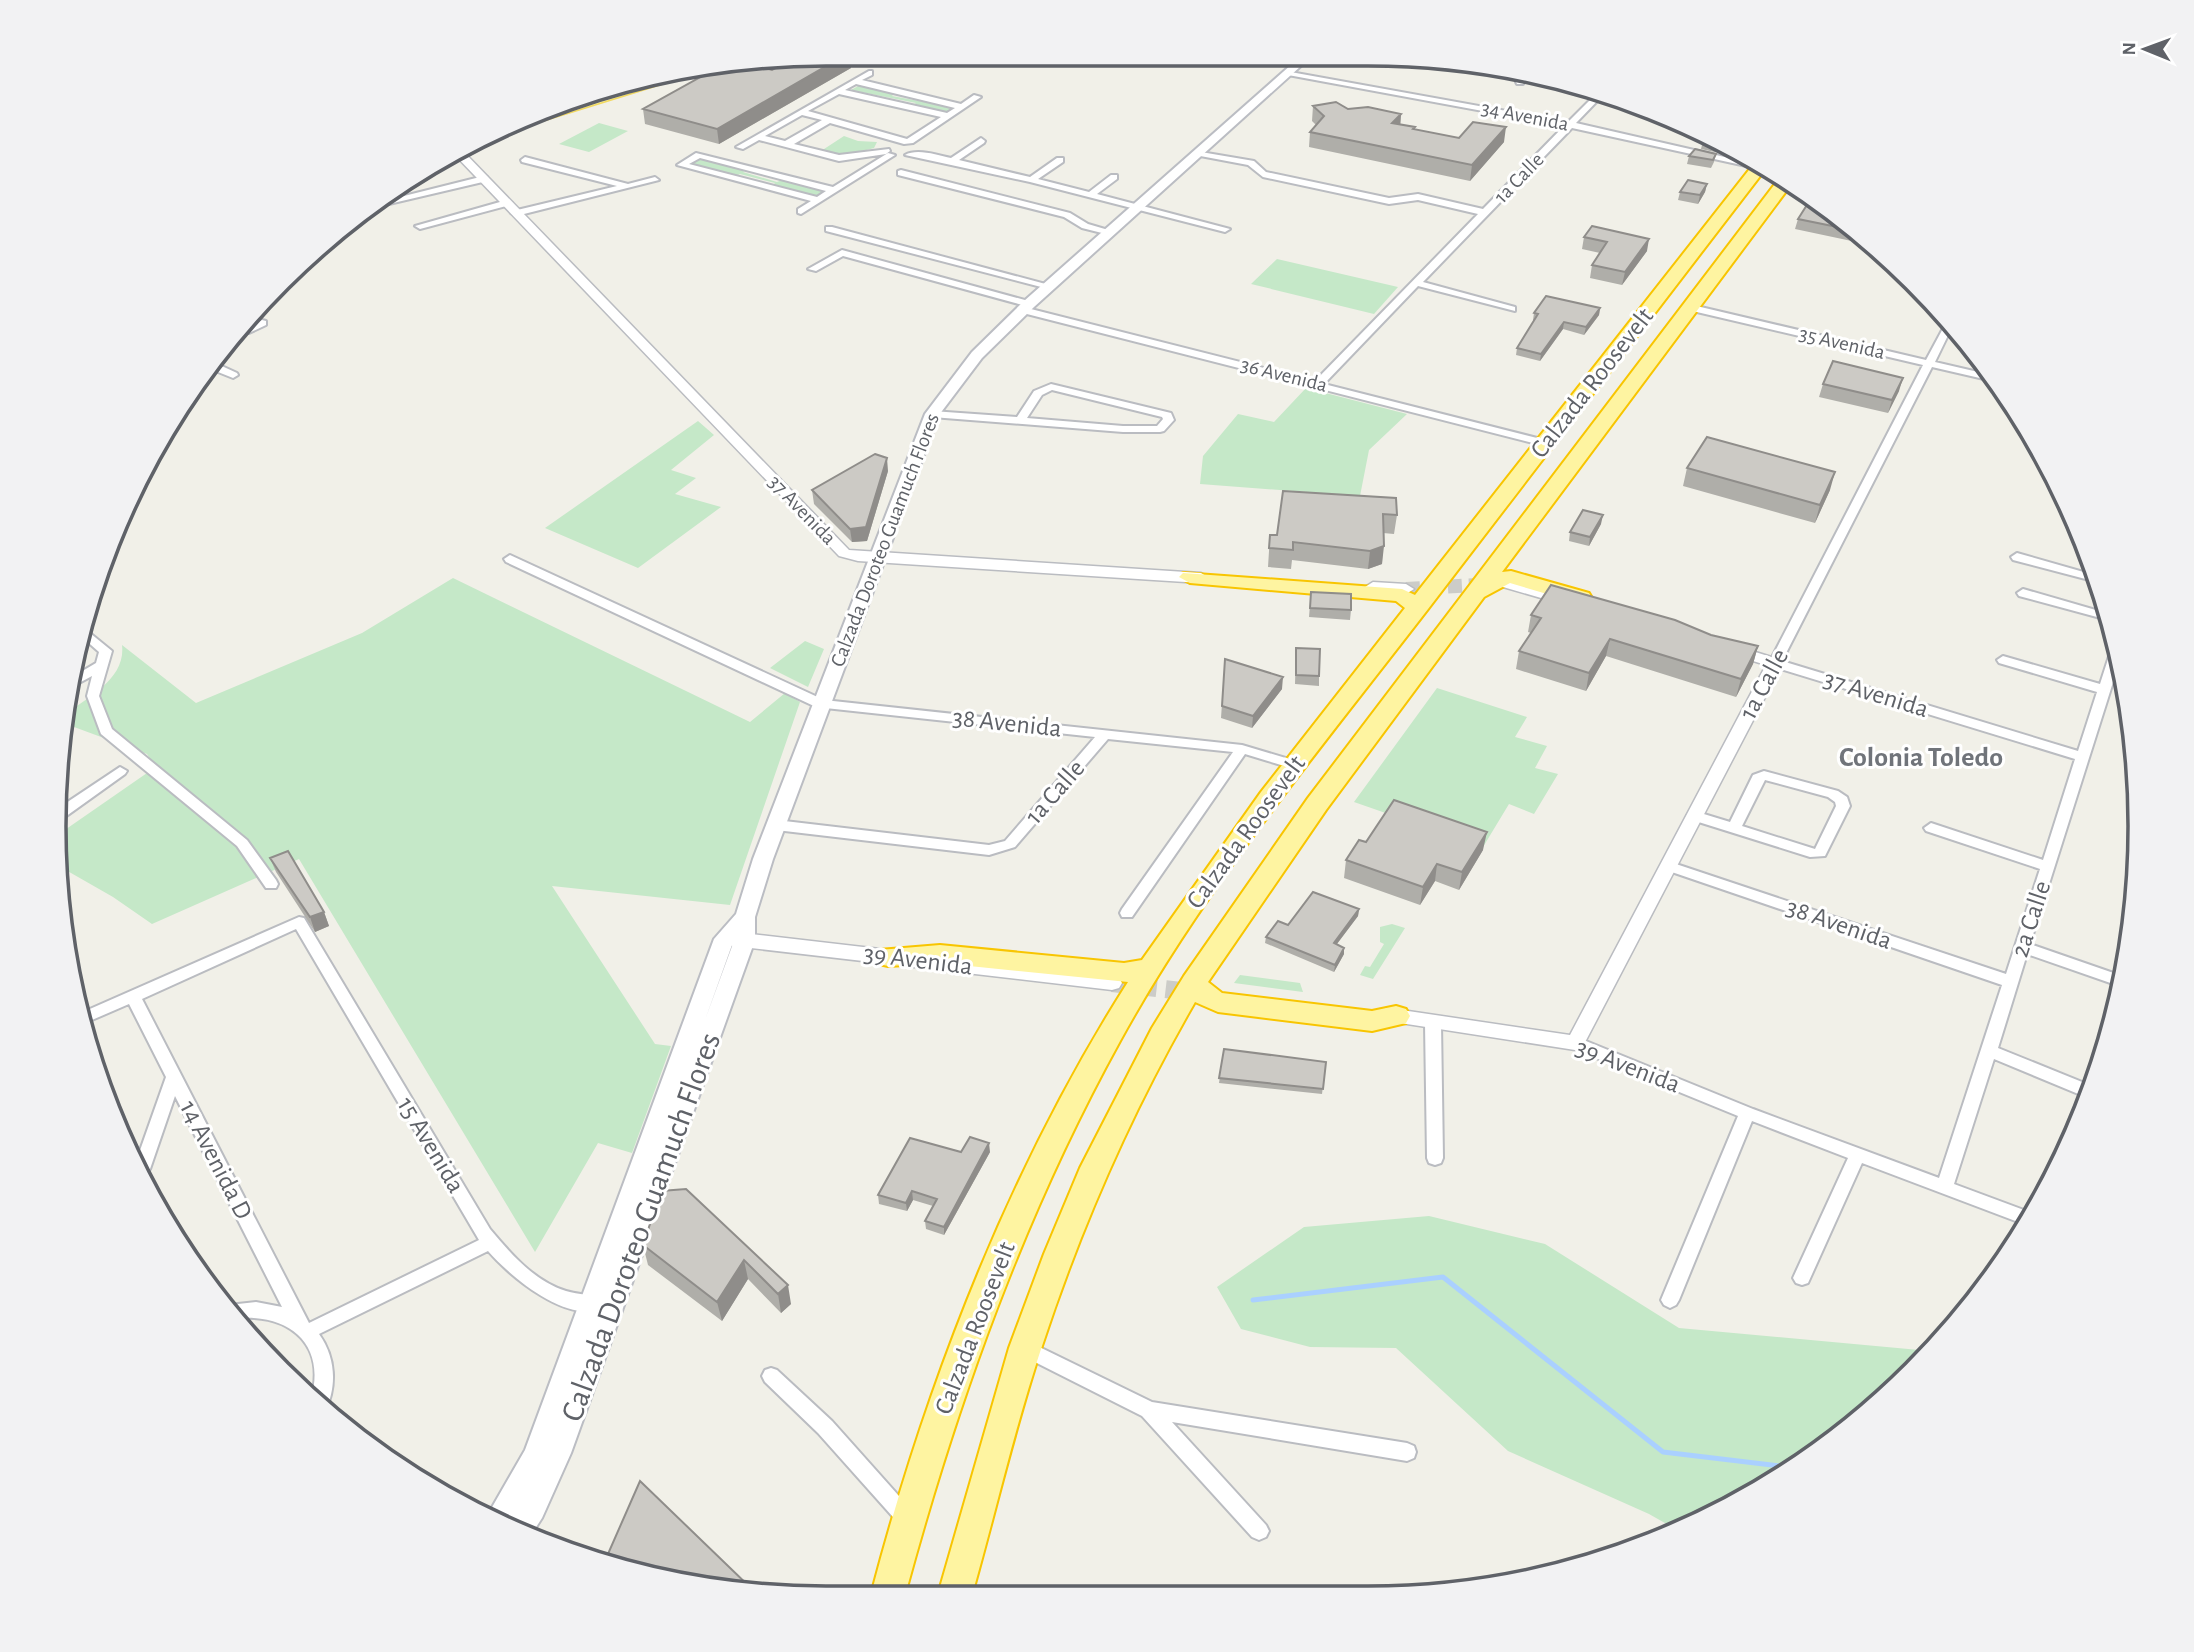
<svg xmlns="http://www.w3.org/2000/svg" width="2194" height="1652" font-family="'Alegreya Sans',sans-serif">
<rect width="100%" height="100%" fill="#f1f0e8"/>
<path fill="#c5e8c8" d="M860,85L895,93L892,96L958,108L949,114L913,105L916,103L851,90Z
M599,123L628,131L589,152L559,144Z
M844,136L858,141L877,142L874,148L844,156L821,151Z
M699,158L746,170L743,172L777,182L782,180L826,191L816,198L772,186L775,183L740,174L736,176L689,164Z
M1277,259L1398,287L1374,314L1251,284Z
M1306,388L1407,414L1369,450L1360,496L1200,484L1203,456L1238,414L1274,422Z
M698,421L714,435L671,470L696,478L675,494L721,507L638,568L545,528Z
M453,578L750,722L785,693L800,702L730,905L552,886L655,1044L671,1046L632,1153L598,1143L535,1252L299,859L152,924L113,897L57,865L59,834L147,773L153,763L147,754L66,724L67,713C90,696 126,678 122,645L196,703L362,633Z
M805,641L824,649L808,687L770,668Z
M1437,688L1527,717L1515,737L1547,746L1535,768L1558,774L1534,814L1509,804L1483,847L1354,802Z
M1392,924L1405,928L1373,979L1360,975L1365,966L1370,967L1384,944L1380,942V927Z
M1240,975L1300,983L1303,992L1234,983Z
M1429,1216L1545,1244L1679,1328L1930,1351L1914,1371L1797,1467L1679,1531L1649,1514L1508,1451L1396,1348L1310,1347L1241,1329L1217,1287L1304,1227Z"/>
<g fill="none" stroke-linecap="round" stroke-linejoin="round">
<path stroke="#aad0ff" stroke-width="5" d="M1253,1300L1443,1277L1663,1452L1796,1468"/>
<path stroke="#ccccc8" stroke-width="14" stroke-dasharray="14 7" stroke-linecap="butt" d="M1406,589L1494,584"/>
<path stroke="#ccccc8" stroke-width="18" stroke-dasharray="18 9" stroke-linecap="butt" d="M1112,983L1199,993"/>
<g stroke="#babcc1" stroke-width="4">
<path id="minor" d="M869,71H872V75L862,80L961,104L974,95L981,97L913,143L904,144L830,123L794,144L839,155L889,149L890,151L886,154L839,161L759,140L743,149L736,147ZM856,84L955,108L947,113L845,90ZM839,94L941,117L907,139L808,111ZM802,115L822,120L785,141L765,136Z
M1285,71L1568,122L1598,92L1604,94L1576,123L1764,166L1760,169L1572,128L1423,282L1515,307V311L1418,286L1324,384L1549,441L1550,443L1545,446L1019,312V308L1023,307L1315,381L1478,214L1418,200L1389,204L1263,177L1248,165L1195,155V151L1254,161L1266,172L1389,198L1418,194L1483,209L1564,126L1288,75H1285Z
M1523,73L1531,74L1523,84H1517L1516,82Z
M981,138L985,141L984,143L959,160L1030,177L1057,158H1063V162L1038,179L1089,192L1111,175H1117V179L1097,194L1230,229L1225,232L1030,182L905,155C917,148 937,155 951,158Z
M696,153L833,187L888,153L895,155L801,214L798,213V209L811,201L677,165ZM700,158L826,191L817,197L689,164Z
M525,157L628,184L655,177L659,180L516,216L511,213L513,211L617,186L522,162L521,160Z
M901,170L1070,213L1088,224L1115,232L1110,235L1082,228L1064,217L898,175V171Z
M484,176L487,177V181L389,204L384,201Z
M507,200L512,203L510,205L420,229L415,226Z
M826,227H832L1053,286L1045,288L826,231Z
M842,250L1032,302L1034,304L1026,306L843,256L816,271L808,269Z
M1688,304L1926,360L1947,321L1952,327L1935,362L1991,375L1997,382L1932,367L1782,661L2078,751L2097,692L1999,663L1997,660L2003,656L2100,684L2111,650L2116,646L2120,660L2030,944L2125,977L2122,987L2027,954L1998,1048L2092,1086L2088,1098L1994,1059L1954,1184L2032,1213L2026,1225L1862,1163L1808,1283L1802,1285L1796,1283L1793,1278L1848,1158L1752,1121L1679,1300L1676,1305L1670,1308L1664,1305L1661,1300L1738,1116L1569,1047L1567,1043L1569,1039H1581L1753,1109L1939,1178L2002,985L1663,869L1661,866L1663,863H1673L2006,974L2040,869L1926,831L1924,828L1931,823L2043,860L2075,759L1771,666L1769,663L1923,365L1684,309L1683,307Z
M262,320L266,321V325L249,333L240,330L244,324L249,326Z
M213,362L237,373L238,375L233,378L208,368Z
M1051,384L1171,413L1174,420L1164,431L1160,432H1123L932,417L927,414L932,411L1017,417L1034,391ZM1052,390L1162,417L1163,419L1157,426H1123L1027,418L1042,395Z
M2017,553L2094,575L2097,582L2013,560L2011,557Z
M510,555L824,700L1242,745L1299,762L1301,765L1294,769L1245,754L1132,917H1122L1120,913L1122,909L1233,752L1108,739L1015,847L989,855L776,830L771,828L769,825L771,822L776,820L989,845L1005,841L1095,737L816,707L506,562L504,559Z
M2023,589L2106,613L2108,620L2019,596L2017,593Z
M85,629L112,651L99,696L112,729L247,840L276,880L278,884L276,888H266L237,846L101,734L87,696L92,676L68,689L69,679L96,663L99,652L82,637Z
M120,767L127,771L125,774L65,817L60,819V807Z
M1764,771L1838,791L1847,797L1850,806L1825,856L1810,857L1689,819L1687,816L1694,811L1730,822L1753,775ZM1765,780L1828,797L1835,802L1836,806L1815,849L1742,826Z
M299,917L304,918L490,1229C511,1254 534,1281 566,1291C579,1295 592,1294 604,1299L607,1304L604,1309C566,1323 512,1278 488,1251L319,1334C336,1358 337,1386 325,1412L311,1399C326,1346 292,1315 240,1318L229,1305L256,1302L282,1307L175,1096L150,1169L145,1175L137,1159L166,1077L129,1004L85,1023L83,1012ZM296,929L479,1240L309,1323L142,999Z
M1433,1017L1438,1019L1441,1023L1443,1158L1441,1163L1435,1165L1429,1163L1427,1158L1425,1023L1428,1019Z
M1025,1340L1152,1402L1407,1443L1414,1446L1416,1452L1414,1458L1407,1461L1172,1422L1266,1525L1269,1531L1266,1537L1259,1540L1252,1537L1142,1416L1019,1354L1016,1348L1019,1342Z
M771,1368L777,1370L832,1421L915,1514L918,1520L915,1526L908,1529L901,1526L818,1433L765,1382L762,1376L765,1370Z"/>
</g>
<g stroke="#babcc1" stroke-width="3">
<path id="tertiary" d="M654,77L650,81L644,78Z
M639,79L642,82L637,85L628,80Z
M461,149L849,550L1201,573L1209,578L1201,583L858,561L839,556L453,153Z
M1508,579L1570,597L1573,600L1565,605L1503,587L1500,584Z
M1373,582L1406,584L1414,589L1406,594L1368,590L1365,587Z
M1733,645L1781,660L1783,663L1582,1048L1575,1050L1381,1020L1378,1015L1381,1010L1388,1008L1570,1035L1766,665L1727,653L1725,650Z
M733,932L1112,976L1119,978L1122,983L1119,988L1112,990L733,946L726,944L724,939L726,934Z"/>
</g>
<g stroke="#bbbdc3" stroke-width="4">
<path id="secondary" d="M1301,56H1312L1034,307L982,358L939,415L773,859L755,917V940L571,1453L542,1518L531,1535L487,1516L525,1450L714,939L736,914L753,859L925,414L972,352L1024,301ZM734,941L705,1020L733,942Z"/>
</g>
<g stroke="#f2d960" stroke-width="3">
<path id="primary" d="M699,72L544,120L534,119C575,102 655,70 699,72Z"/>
</g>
<g stroke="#f8c501" stroke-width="4">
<path id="trunk" d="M1756,161L1767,167C1654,314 1540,463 1428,609C1321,748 1205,886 1120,1041C1024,1215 958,1400 906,1591H872C928,1379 1010,1168 1128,982L940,963L888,966L879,964L875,957L879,950L940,945L1124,963L1142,960L1261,792L1405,608L1396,601L1190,583L1179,577L1183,573L1402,589L1415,595Z
M1781,176L1793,182L1502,572L1511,571L1589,593L1592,598L1589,603L1581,604L1510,583L1484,597L1326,810L1208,982L1222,993L1372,1011L1396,1006L1406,1009L1410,1016L1406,1023L1372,1031L1218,1012L1195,1002C1132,1111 1081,1227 1042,1346C1015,1426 996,1510 973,1591H939L1009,1348L1044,1254L1080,1168L1152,1028L1184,976L1308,798Z"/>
</g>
<use href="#minor" fill="#fff" fill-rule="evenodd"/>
<use href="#tertiary" fill="#fff" fill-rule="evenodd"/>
<use href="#secondary" fill="#fff" fill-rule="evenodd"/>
<use href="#primary" fill="#fffbaf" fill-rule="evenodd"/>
<use href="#trunk" fill="#fef4a1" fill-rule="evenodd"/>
</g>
<path fill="#afaea9" d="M826,54H850L851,68L719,144L645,124L643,109Z
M1000,55H1018L1013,57Z
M1313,106L1401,114L1400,125L1415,130L1459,138L1504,142L1470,181L1309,147L1310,132L1316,125L1312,121Z
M1709,134L1725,143L1719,153L1701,149L1703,141Z
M1716,154L1714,162L1711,168L1687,164L1689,156Z
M1707,184L1705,192L1698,204L1678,200L1680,192Z
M1812,197L1863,239L1861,243L1795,229L1798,219Z
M1584,237L1647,251L1622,285L1590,278L1592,265L1600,253L1582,249Z
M1600,308L1599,315L1584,335L1563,329L1540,361L1516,355L1517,348L1534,321L1533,320L1534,313Z
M1823,384L1899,391L1888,413L1819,397Z
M1687,468L1830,490L1815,523L1683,486Z
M888,471L867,541L852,542L814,504L812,490Z
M1283,491L1397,515L1394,534L1383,533L1382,564L1368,569L1292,560L1291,569L1268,567L1270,535H1277Z
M1601,524L1589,546L1569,541L1570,532Z
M1311,592L1351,610L1350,620L1309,617Z
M1531,615L1711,635L1758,646L1753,664L1736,697L1606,656L1586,691L1516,669L1519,651L1531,633L1528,632Z
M1296,648L1319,676V686L1295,684Z
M1225,659L1282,689L1252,728L1221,718Z
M1366,842L1483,850L1459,890L1435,881L1420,905L1344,878L1346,860Z
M270,858L324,912L329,926L315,932L276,872Z
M1359,909L1358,916L1337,944L1344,954L1334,972L1265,943L1266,937L1288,925Z
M1224,1049L1326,1062L1322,1094L1219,1083Z
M961,1152H990L944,1235L926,1229L925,1221L933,1206L913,1200L907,1211L879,1204L878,1195Z
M686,1189L791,1304L781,1313L748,1279L722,1321L648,1265L643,1245Z"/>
<path fill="#8f8d8a" d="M847,54H850L851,68L719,144L717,129Z
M1401,114L1400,129L1392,123Z
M1506,127L1504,142L1470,181L1472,165Z
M1723,142L1725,143L1719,153L1721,145Z
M1707,184L1705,192L1698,204L1700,195Z
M1649,239L1647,251L1622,285L1625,272Z
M1600,308L1599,315L1584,335L1586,327Z
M1564,322L1563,329L1540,361L1541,354Z
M1903,378L1899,391L1888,413L1892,400Z
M887,458L888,471L867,541L852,542L850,529Z
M1835,472L1830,490L1815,523L1820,505Z
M1603,515L1601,524L1589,546L1590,537Z
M1384,546L1382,564L1368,569L1370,551Z
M1610,639L1606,656L1586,691L1589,673Z
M1758,646L1753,664L1736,697L1741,679Z
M1283,677L1282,689L1252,728L1253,716Z
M1487,832L1483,850L1459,890L1462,872Z
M1437,864L1435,881L1420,905L1423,887Z
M1359,909L1358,916L1333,949L1334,943Z
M324,912L329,926L315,932L310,917Z
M1344,948V954L1334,972L1335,965Z
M989,1143L990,1152L944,1235V1227Z
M912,1191L913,1200L907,1211L906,1203Z
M744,1260L748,1279L722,1321L717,1302Z
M788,1285L791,1304L781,1313L778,1294Z"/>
<path fill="#cccac5" stroke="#8f8d8a" stroke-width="2" d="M826,54H847L717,129L643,109L715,69L751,64L772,70L792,59Z
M1336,102L1348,109L1368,107L1401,114L1392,123L1415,127L1413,129L1459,138L1473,122L1506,127L1472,165L1310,132L1324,116L1313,106Z
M1709,134L1723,142L1721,145L1703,141Z
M1695,149L1716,154L1713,160L1689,156Z
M1688,180L1707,184L1700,195L1680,192Z
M1812,197L1852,230L1798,219Z
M1592,226L1649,239L1625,272L1592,265L1607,242L1584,237Z
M1546,296L1600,308L1586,327L1564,322L1541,354L1517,348L1538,314L1534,313Z
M1833,361L1903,378L1892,400L1823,384Z
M1707,437L1835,472L1820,505L1687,468Z
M875,454L887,458L866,527L850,529L812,490Z
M1283,491L1396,498L1397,515L1383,514L1384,546L1370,551L1293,542V550L1269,548L1270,535H1277Z
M1583,510L1603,515L1590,537L1570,532Z
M1551,585L1675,620L1711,635L1758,646L1741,679L1610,639L1589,673L1519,651L1541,618L1531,615Z
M1311,592L1351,594V610L1310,608Z
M1296,648L1320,649L1319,676L1296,675Z
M1225,659L1283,677L1253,716L1222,706Z
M1394,800L1487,832L1462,872L1437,864L1423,887L1346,860L1359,840L1366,842Z
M288,851L324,912L310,917L270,858Z
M1313,892L1359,909L1334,943L1344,948L1335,965L1266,937L1278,921L1288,925Z
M1224,1049L1326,1062L1323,1089L1219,1078Z
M970,1137L989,1143L944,1227L925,1221L937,1199L912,1191L906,1203L878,1195L910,1138L961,1152Z
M686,1189L788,1285L778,1294L744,1260L717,1302L643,1245L661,1191Z
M640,1481L754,1591H725L604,1563Z"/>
<g text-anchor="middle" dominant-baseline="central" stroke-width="6" stroke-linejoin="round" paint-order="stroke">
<g font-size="21" fill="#5f6268" stroke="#fff">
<text transform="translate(1525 116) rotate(11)">34 Avenida</text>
<text transform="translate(1519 178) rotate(-46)">1a Calle</text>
<text transform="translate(1842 343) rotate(13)">35 Avenida</text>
<text transform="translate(1284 375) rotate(14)">36 Avenida</text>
<text transform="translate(802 510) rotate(46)">37 Avenida</text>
<text transform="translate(885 540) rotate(-69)">Calzada Doroteo Guamuch Flores</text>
</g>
<g font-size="26" fill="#5f6268" stroke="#fff">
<text transform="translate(1592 383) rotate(-52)">Calzada Roosevelt</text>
<text transform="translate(1764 684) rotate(-62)">1a Calle</text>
<text transform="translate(1876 694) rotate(17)">37 Avenida</text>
<text transform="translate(1007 723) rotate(6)">38 Avenida</text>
<text transform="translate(1055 792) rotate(-49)">1a Calle</text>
<text transform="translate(1246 832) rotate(-54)">Calzada Roosevelt</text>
<text transform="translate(2031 919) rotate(-72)">2a Calle</text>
<text transform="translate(1839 924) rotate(19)">38 Avenida</text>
<text transform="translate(918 960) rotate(7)">39 Avenida</text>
<text transform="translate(1628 1066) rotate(21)">39 Avenida</text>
<text transform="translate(431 1145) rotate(59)">15 Avenida</text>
<text transform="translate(216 1160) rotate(63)">14 Avenida D</text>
<text transform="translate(975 1328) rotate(-69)">Calzada Roosevelt</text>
</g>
<g font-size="28" font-weight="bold" fill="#70747a" stroke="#fff">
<text x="1921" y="758">Colonia Toledo</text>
</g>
<g font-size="32" fill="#5f6268" stroke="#fff">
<text transform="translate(641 1227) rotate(-70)">Calzada Doroteo Guamuch Flores</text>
</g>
</g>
<path d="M0 0H2194V1652H0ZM826 66H1368A760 760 0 0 1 2128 826V826A760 760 0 0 1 1368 1586H826A760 760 0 0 1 66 826V826A760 760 0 0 1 826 66Z" fill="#f2f2f3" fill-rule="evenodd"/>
<path fill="none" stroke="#5f6268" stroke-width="3.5" d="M826 66H1368A760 760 0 0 1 2128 826V826A760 760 0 0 1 1368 1586H826A760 760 0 0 1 66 826V826A760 760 0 0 1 826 66Z"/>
<g transform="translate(2145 49) rotate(271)" stroke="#ffffff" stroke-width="5" paint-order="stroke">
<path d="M0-5L12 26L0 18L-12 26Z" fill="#5f6268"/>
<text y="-10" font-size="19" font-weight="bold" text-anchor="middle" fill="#5f6268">N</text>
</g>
</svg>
